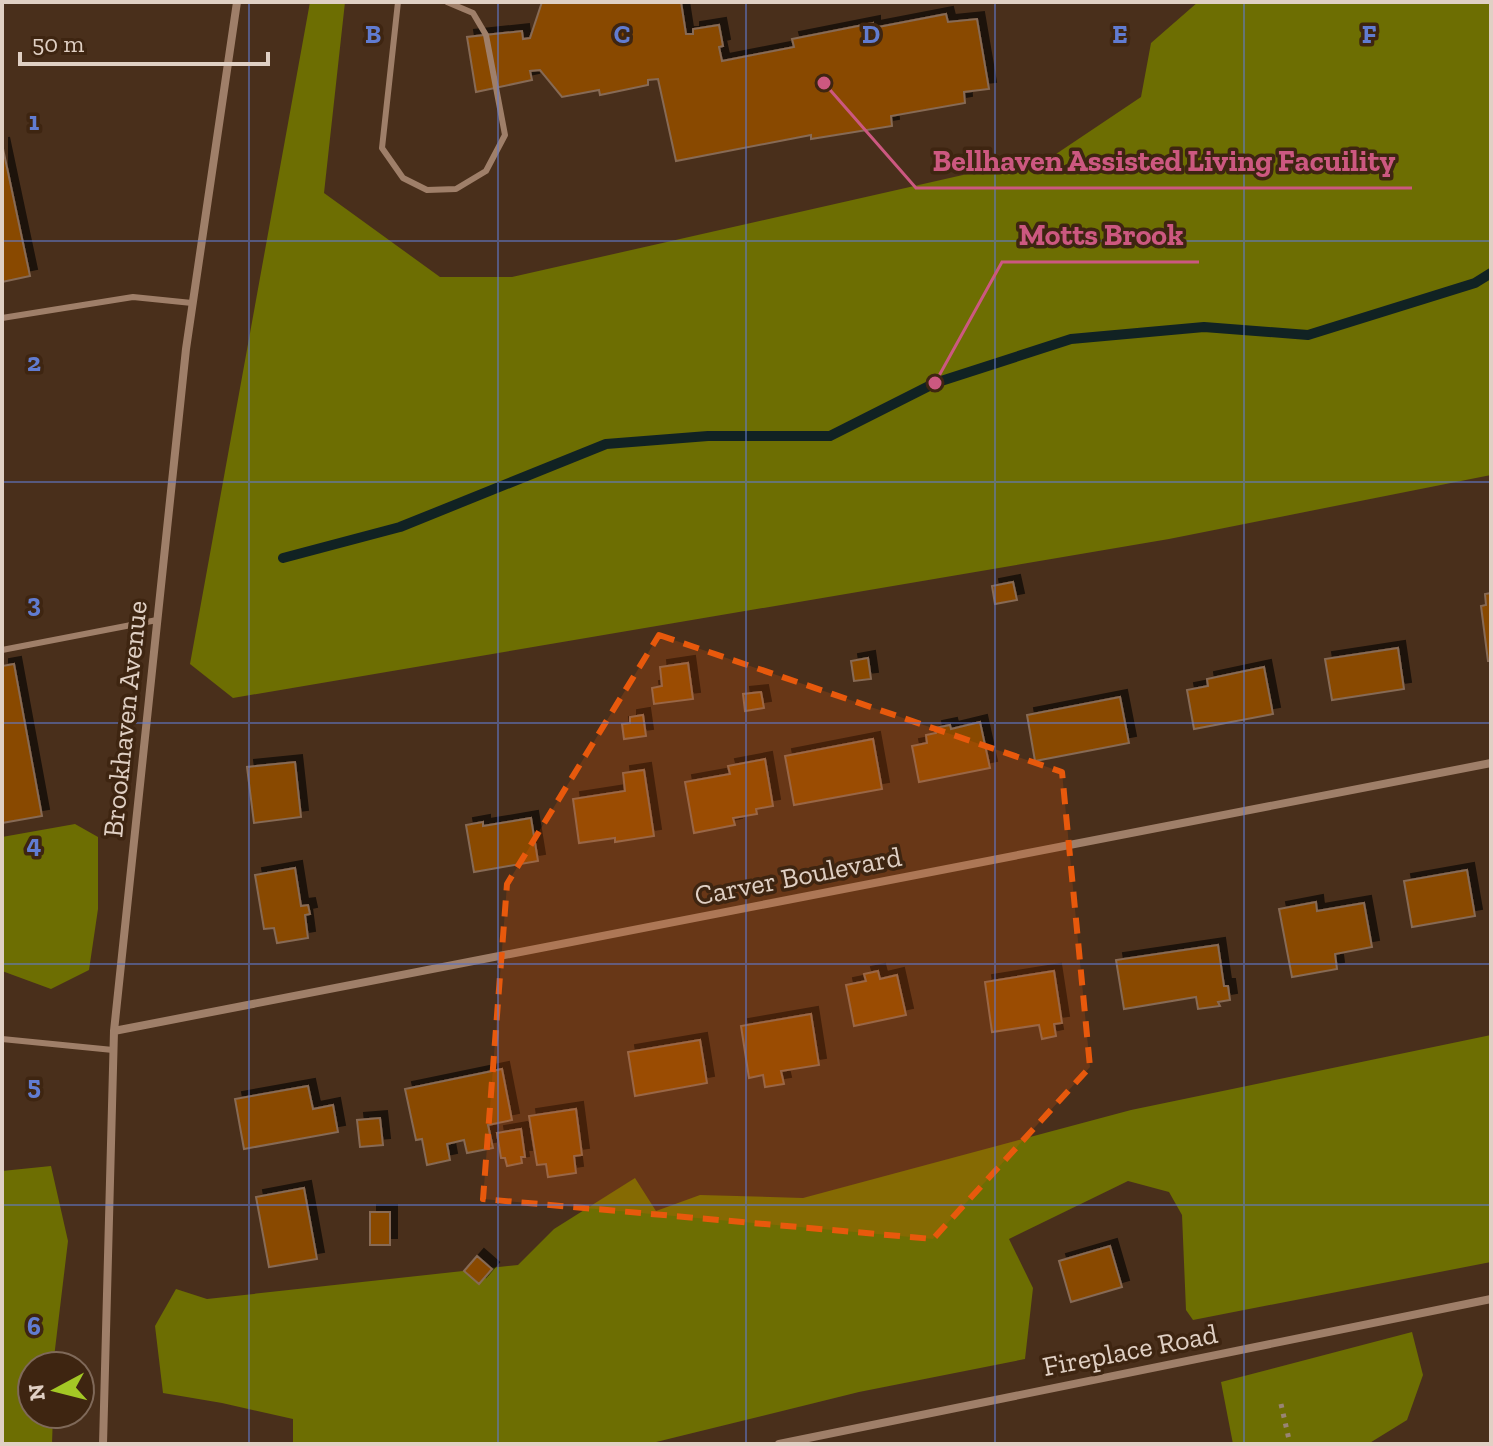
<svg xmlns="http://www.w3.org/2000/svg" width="1493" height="1446" font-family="'Zilla Slab',serif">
<defs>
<filter id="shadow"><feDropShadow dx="7" dy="-7" stdDeviation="0" flood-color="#0009"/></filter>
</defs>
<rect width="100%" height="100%" fill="#492f1b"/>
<path fill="#6d6e02" d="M310,2H345L324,193L440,277H512L1056,154L1141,97L1151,43L1198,2H1491V475L1169,539L233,698L190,664Z
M75,824L98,837V909L89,970L51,989L2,971V837Z
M1491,1035V1262L1193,1320L1186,1310L1182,1215L1169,1192L1128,1181L1009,1239L1033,1288L1025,1359L859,1392L648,1444H293V1419L222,1403L163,1393L155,1326L176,1289L207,1299L518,1265L554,1229L635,1178L656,1211L700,1195L803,1198L1131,1110Z
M51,1166L68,1241L53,1366H32V1414H53L52,1444H2V1171Z
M1412,1332L1423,1375L1407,1420L1368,1444H1233L1221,1382Z"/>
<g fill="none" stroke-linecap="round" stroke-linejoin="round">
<path stroke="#112223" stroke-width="10" d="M283,558L400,527L606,444L708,436H830L935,383L1071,339L1204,327L1308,335L1475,283L1491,273"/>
</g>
<path fill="#894901" stroke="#876a54" stroke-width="2" filter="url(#shadow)" d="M542,2H681L686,34H693V29L719,25L723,46L719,47L722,61L794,47L792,39L873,23V28L946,14L948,22L977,19L989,89L964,92L965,103L891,116L892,126L811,139V135L676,161L658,79L648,80V85L600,95L599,90L562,97L540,70L530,71L532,80L476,92L467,37L522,31L523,39L530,38Z
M2,144L30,276L2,282Z
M1013,582L1017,600L995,604L992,586Z
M1491,593V661H1488L1481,606L1486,605L1485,594Z
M1398,648L1404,689L1332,700L1325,659Z
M868,658L871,679L854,681L851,661Z
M688,663L693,699L654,704L652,688L662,686L660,667Z
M14,664L42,816L2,823V666Z
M1264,667L1273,714L1194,729L1187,690L1208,686L1207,679Z
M761,692L764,708L745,711L743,694Z
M1120,697L1129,743L1035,761L1027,715Z
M643,715L646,736L624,739L622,724L630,723V717Z
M980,722L990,768L919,782L912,746L927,743L926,735L936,733L935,728L950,725L951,729Z
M873,739L882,789L794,805L785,756Z
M765,759L773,806L756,809L757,814L733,818L735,825L694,833L685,782L730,774L728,766Z
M295,762L301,817L254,823L247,767Z
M644,770L654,836L615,842V838L579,843L573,799L625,791L623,773Z
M531,818L538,861L474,872L466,825L483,822V826Z
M295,868L301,906L308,905L310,914L305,915L308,938L277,943L274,928L264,929L255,875Z
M1467,870L1475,916L1412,927L1404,881Z
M1316,902L1317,911L1364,903L1372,947L1335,954L1337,969L1292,977L1279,909Z
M1218,945L1224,986H1228L1230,1000L1218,1002L1220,1006L1198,1009L1196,997L1124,1009L1116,960Z
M878,971L880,979L897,975L906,1015L854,1026L846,985L866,981L864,974Z
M1054,971L1062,1023L1054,1024L1056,1036L1042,1039L1039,1025L992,1032L985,982Z
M811,1014L819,1065L781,1071L784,1084L765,1087L763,1075L749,1078L741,1026Z
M700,1040L707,1083L635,1096L628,1052Z
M502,1069L512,1120L488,1125L493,1148L467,1153L464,1140L447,1144L450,1160L427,1165L422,1139L416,1140L405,1089Z
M308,1086L313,1109L333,1105L338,1132L244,1149L235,1099Z
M576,1109L582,1155L574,1156L576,1173L548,1177L546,1164L537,1165L529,1116Z
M380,1118L383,1145L360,1147L357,1120Z
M521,1129L525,1157H521L522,1163L507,1166L505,1158H501L497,1133Z
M304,1188L317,1259L269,1267L256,1197Z
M370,1212H390V1245H370Z
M1110,1246L1122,1287L1071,1302L1059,1261Z
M477,1256L492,1269L479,1284L464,1271Z"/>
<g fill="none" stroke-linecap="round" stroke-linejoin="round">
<path stroke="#998474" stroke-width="5" stroke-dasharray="4 6" stroke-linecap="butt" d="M1281,1404L1290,1444"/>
<path stroke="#9f7f69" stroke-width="6" d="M398,2L382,148L403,178L427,190L456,189L486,171L505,135L486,35L473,13L447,2
M2,318L133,297L192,303
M2,650L157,620
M2,1039L113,1050"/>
<path stroke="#9f7f69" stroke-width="8" d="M114,1031L1491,763
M103,1444L114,1031L186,349L237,2
M779,1444L1491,1299"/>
</g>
<path fill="#e8590c" fill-opacity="0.2" stroke="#e8590c" stroke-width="6" stroke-dasharray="16 10" stroke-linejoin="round" d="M659,635L1062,772L1090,1067L933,1239L483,1199L507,884Z"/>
<path fill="none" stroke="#617cd1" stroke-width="2" stroke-opacity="0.55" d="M249,2V1444M498,2V1444M746,2V1444M995,2V1444M1244,2V1444M2,241H1491M2,482H1491M2,723H1491M2,964H1491M2,1205H1491"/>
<g text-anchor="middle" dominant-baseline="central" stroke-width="7" stroke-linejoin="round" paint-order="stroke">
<g font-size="28" fill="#e0d0c4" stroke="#3e2511">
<text transform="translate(125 719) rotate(-84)">Brookhaven Avenue</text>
<text transform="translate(798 876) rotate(-11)">Carver Boulevard</text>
<text transform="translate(1130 1350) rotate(-11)">Fireplace Road</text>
</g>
</g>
<g font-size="26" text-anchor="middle" font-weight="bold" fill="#617cd1" stroke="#3e2511" stroke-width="7" stroke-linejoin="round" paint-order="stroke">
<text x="373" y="43">B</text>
<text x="622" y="43">C</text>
<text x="871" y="43">D</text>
<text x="1120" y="43">E</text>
<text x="1369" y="43">F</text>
<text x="34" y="130">1</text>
<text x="34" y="371">2</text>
<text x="34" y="612">3</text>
<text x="34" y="853">4</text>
<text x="34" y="1094">5</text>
<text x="34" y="1335">6</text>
</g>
<path fill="none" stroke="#cc5880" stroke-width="3" d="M824 83L916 188H1412M935 383L1002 262H1199"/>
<g fill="#cc5880" stroke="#3e2511" stroke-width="3">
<circle cx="824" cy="83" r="8"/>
<circle cx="935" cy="383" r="8"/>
</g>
<g font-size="30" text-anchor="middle" font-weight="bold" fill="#cc5880" stroke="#3e2511" stroke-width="7" stroke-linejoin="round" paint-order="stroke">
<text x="1164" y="171">Bellhaven Assisted Living Facuility</text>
<text x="1101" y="245">Motts Brook</text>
</g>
<rect width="1493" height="1446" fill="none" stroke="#e0d0c4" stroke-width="8"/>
<g transform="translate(56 1390) rotate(263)"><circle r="38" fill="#3e2511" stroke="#7f6959" stroke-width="2"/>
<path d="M0-6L14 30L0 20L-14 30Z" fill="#a4c825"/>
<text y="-12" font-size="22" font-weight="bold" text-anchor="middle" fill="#e0d0c4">N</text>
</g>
<path d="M20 52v12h248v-12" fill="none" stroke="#e0d0c4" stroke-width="4"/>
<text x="32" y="52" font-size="24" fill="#e0d0c4" stroke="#3e2511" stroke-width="6" paint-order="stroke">50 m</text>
</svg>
